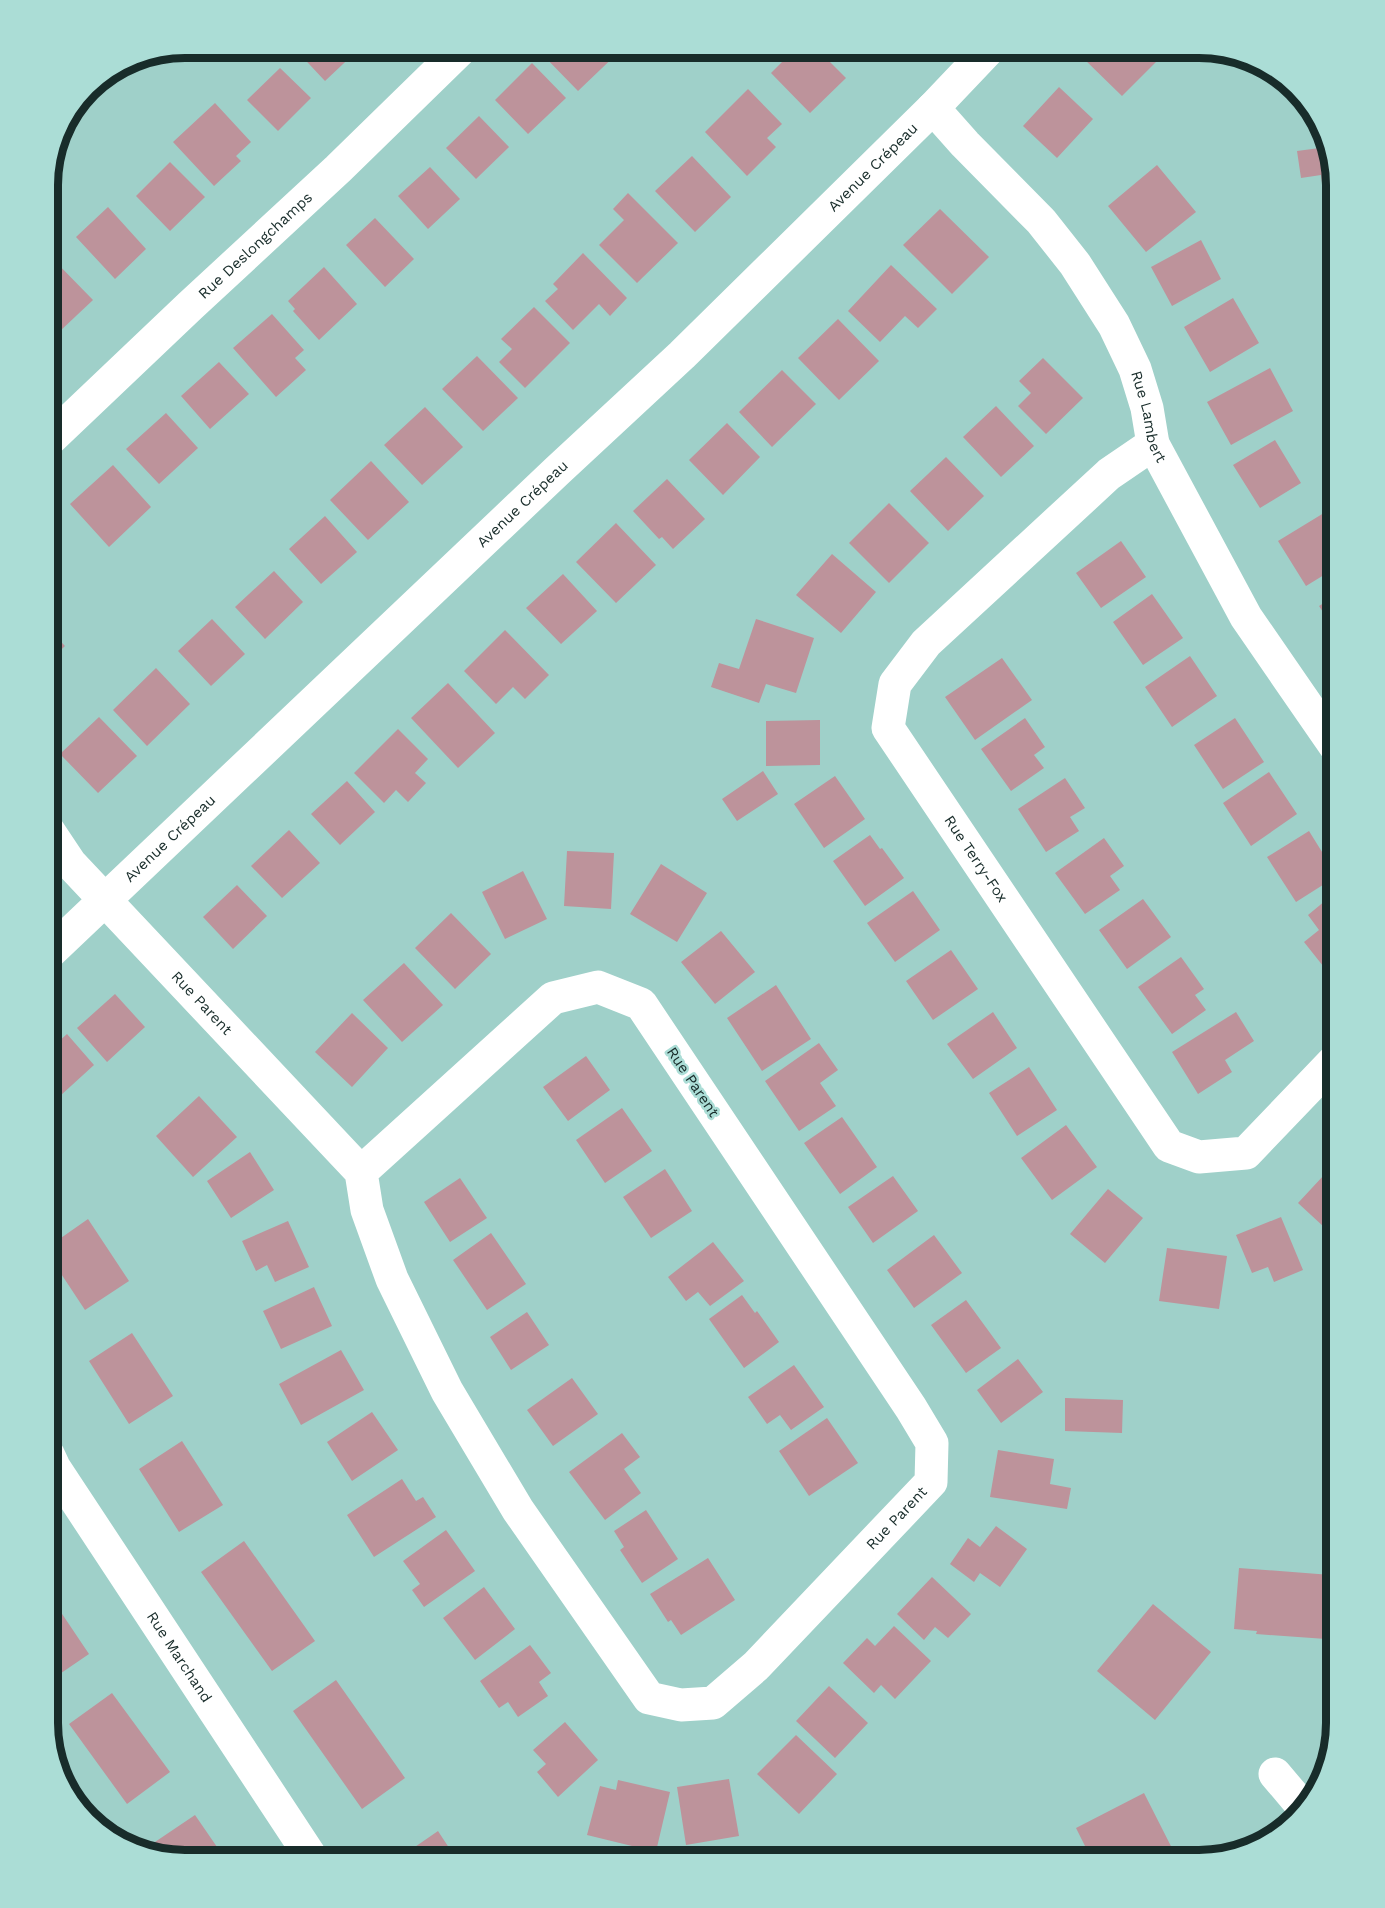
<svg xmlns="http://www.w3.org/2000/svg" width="1385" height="1908" font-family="'Work Sans',sans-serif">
<rect width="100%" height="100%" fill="#9fd0c9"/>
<path fill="#bd939b" d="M294,48H360L325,81Z
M545,48H623L578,91L541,53Z
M796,48H816L846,78L810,113L771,73Z
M1093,48H1141L1156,62L1122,96L1083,58Z
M532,63L566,98L528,134L495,100Z
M280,68L311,98L278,131L247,100Z
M1059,87L1093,119L1057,158L1023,126Z
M748,89L782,124L767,138L776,147L747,176L705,132Z
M215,103L251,142L236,156L241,161L214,186L173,142Z
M479,116L509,147L476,179L446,148Z
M1327,147L1337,185V204L1325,206L1321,175L1301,178L1297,151Z
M692,156L731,197L695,232L655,191Z
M170,162L205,197L170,231L136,196Z
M1157,165L1196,212L1146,252L1108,206Z
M430,167L460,199L428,229L398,196Z
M628,193L678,243L637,283L599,245L624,220L613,209Z
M108,207L146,249L115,279L76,237Z
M940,209L989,257L952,294L903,245Z
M375,218L414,259L385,287L346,245Z
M1337,238V269L1324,246Z
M1201,240L1221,279L1172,306L1151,267Z
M583,253L627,298L610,316L599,304L573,330L545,301L558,289L553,284Z
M50,256L93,300L59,332L48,321V258Z
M891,265L937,309L918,328L905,316L880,342L848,311Z
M324,267L357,304L319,340L293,311L295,309L288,301Z
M1233,298L1259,343L1210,372L1184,327Z
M534,307L570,343L525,388L499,362L512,349L501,339Z
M272,314L304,350L295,358L306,370L276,397L233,348Z
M838,319L879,361L839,400L798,358Z
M477,356L518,398L483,431L442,389Z
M1043,358L1083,398L1046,434L1018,406L1031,393L1019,381Z
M219,362L249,394L210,429L181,396Z
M1270,368L1293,411L1231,445L1207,402Z
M782,370L816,404L772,447L739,412Z
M996,406L1034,446L1001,477L963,437Z
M425,407L463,447L422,485L384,445Z
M166,413L198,448L159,484L126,449Z
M727,423L760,457L723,495L689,460Z
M1275,440L1301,483L1260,508L1233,465Z
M946,457L984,496L948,531L910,491Z
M371,461L409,502L368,540L330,500Z
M113,465L151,507L109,547L70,504Z
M667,479L705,519L673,549L662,537L659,539L633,511Z
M889,503L929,543L889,583L849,543Z
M1337,505V567L1306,586L1278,541Z
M325,516L357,552L321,584L289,549Z
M616,523L656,565L616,603L576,562Z
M1121,541L1146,577L1101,608L1076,573Z
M832,554L876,592L841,633L796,595Z
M274,571L303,602L265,639L235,607Z
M563,574L597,611L561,644L526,608Z
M1152,594L1183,638L1143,665L1113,622Z
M1337,595V633L1319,606Z
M212,619L245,654L211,686L178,651Z
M756,619L814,638L796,693L766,684L759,703L711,687L719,663L739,669Z
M48,628L65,646L48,662Z
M505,630L549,675L525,699L513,687L496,704L464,671Z
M1190,656L1217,696L1172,727L1145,687Z
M1002,658L1032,700L975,740L945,697Z
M156,668L190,704L147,746L113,710Z
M448,683L495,733L458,768L411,718Z
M99,717L137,756L98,793L60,754Z
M1025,718L1045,747L1034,755L1044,768L1011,791L981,749Z
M1235,718L1264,762L1223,789L1194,745Z
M820,720V765L766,766V721Z
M398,729L428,759L415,773L426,783L408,802L396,790L384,803L354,773Z
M763,771L778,794L737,821L722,799Z
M1269,772L1297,814L1251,846L1223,803Z
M835,776L865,819L824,848L794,804Z
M1065,778L1085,808L1070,817L1079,831L1046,852L1018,809Z
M347,781L375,812L340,845L311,814Z
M289,830L320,863L282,898L251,866Z
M1309,831L1337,876L1296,902L1267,857Z
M870,835L880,849L882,848L904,878L865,906L833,861Z
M1104,838L1124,866L1110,876L1120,890L1085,914L1055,873Z
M567,851L614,853L611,909L564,906Z
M661,864L707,893L677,942L630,914Z
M523,871L547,919L505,939L482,892Z
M237,885L267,916L233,949L203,917Z
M913,891L940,930L895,962L867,923Z
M1337,891V963L1327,971L1304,942L1319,930L1308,915Z
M1143,899L1171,937L1127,969L1099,930Z
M451,913L491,954L455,989L415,948Z
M721,931L755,972L715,1004L681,962Z
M951,950L978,989L933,1020L906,981Z
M1181,957L1204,989L1195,995L1206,1010L1172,1034L1138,987Z
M404,963L443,1005L402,1042L363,1000Z
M776,985L811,1039L762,1071L727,1018Z
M115,994L145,1027L107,1062L77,1028Z
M993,1012L1017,1048L973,1079L947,1044Z
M1236,1012L1254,1041L1225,1060L1232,1072L1198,1094L1172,1052Z
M352,1013L388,1048L352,1087L315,1052Z
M67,1034L94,1065L60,1096L48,1083V1051Z
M819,1043L838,1070L820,1083L836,1106L799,1131L765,1081Z
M586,1056L610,1090L568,1121L543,1087Z
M1029,1067L1057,1110L1017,1136L989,1093Z
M199,1096L237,1137L193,1177L156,1136Z
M622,1108L652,1151L605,1183L576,1140Z
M842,1117L877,1167L840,1194L804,1143Z
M1066,1125L1097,1167L1052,1200L1021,1158Z
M250,1152L274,1190L231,1218L207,1181Z
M1337,1161V1239L1298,1203Z
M665,1169L692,1211L651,1238L623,1197Z
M893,1176L918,1211L873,1243L848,1207Z
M460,1178L487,1218L450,1242L424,1202Z
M1108,1189L1143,1218L1105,1263L1070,1234Z
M1281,1217L1303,1270L1274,1282L1268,1267L1252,1273L1236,1235Z
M88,1219L129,1281L85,1310L48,1254V1247Z
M288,1221L309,1267L275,1282L267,1265L256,1271L242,1241Z
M491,1233L526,1284L487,1310L453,1260Z
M934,1235L962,1273L914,1308L887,1270Z
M713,1242L744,1281L710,1306L698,1292L686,1301L668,1277Z
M1167,1248L1227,1256L1219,1309L1159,1301Z
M314,1287L332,1326L281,1349L263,1311Z
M742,1295L755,1313L757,1311L779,1342L744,1368L709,1319Z
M966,1300L1001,1348L966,1373L931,1325Z
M527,1312L549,1345L511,1370L490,1337Z
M132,1333L173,1396L129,1424L89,1361Z
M341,1350L364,1390L301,1425L279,1384Z
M1018,1359L1043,1392L1001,1423L977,1390Z
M794,1365L824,1407L791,1430L780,1415L767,1424L748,1397Z
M572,1378L598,1414L553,1446L527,1410Z
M1065,1398L1123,1400L1122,1433L1065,1431Z
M372,1412L398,1450L352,1481L327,1442Z
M827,1418L858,1463L809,1496L779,1451Z
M622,1433L640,1457L624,1469L641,1493L605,1520L569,1472Z
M182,1441L223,1505L179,1532L139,1469Z
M998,1450L1054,1459L1050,1484L1071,1488L1067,1509L990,1497Z
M402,1479L416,1501L423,1497L436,1517L374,1557L347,1515Z
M646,1510L678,1559L642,1583L620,1550L624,1547L614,1531Z
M996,1526L1027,1549L1000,1587L980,1573L974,1582L950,1564L968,1538L980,1547Z
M446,1530L475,1571L424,1607L412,1590L420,1584L403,1561Z
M244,1541L315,1641L272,1671L201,1572Z
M708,1558L735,1600L681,1635L671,1620L668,1622L650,1594Z
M1239,1568L1331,1575L1326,1639L1256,1634L1257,1631L1234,1629Z
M932,1577L971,1614L948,1638L935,1627L924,1640L897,1614Z
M484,1587L515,1629L475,1660L443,1618Z
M48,1593L89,1654L48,1682Z
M1153,1604L1211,1652L1155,1720L1097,1671Z
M894,1626L931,1661L895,1699L881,1685L874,1693L843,1663L867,1638L875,1646Z
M530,1645L551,1673L539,1682L548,1696L518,1717L508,1702L499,1708L480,1681Z
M336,1680L405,1778L362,1809L293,1711Z
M829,1686L868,1723L835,1758L796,1721Z
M112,1693L170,1772L127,1804L69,1724Z
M565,1722L598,1760L558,1797L537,1772L546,1764L533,1750Z
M796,1735L837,1774L799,1814L757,1774Z
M729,1779L739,1836L686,1845L677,1787Z
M618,1780L670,1792L654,1860L630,1856L632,1846L587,1835L600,1786L616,1790Z
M1144,1793L1178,1860H1092L1076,1828Z
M195,1815L226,1860H177L159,1854L152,1844Z
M438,1831L457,1860H396Z"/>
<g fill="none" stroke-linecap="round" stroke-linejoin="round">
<g stroke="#fff" stroke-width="33">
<path id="s1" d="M933,108L965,144L1041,221L1075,264L1114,325L1135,369L1147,408L1153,444L1246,617L1337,749"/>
<path id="s2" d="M48,441L190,306L338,169L462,48"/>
<path id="s3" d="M1153,444L1109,474L926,643L895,684L888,728L1169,1146L1199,1157L1246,1153L1337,1058"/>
<path id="s4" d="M48,830L70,863L361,1172L367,1210L392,1279L447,1391L518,1510L649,1698L681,1705L713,1703L756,1666L931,1482L932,1443L911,1408L641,1004L598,987L553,998L361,1172"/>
<path id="s5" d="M48,954L557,471L682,355L933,108L990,48"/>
<path id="s6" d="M48,1454L54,1467L313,1860"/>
<path d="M1275,1774L1303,1807"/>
</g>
</g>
<g text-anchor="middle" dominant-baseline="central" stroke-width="5" stroke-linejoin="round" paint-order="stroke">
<g font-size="15" fill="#182c2a" stroke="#abddd6">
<text stroke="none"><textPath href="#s5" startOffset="1140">Avenue Crépeau</textPath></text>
<text stroke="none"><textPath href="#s2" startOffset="285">Rue Deslongchamps</textPath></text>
<text stroke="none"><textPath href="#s1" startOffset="382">Rue Lambert</textPath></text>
<text stroke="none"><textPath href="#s5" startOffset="654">Avenue Crépeau</textPath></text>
<text stroke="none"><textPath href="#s5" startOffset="168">Avenue Crépeau</textPath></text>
<text stroke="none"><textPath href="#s3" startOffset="556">Rue Terry-Fox</textPath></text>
<text stroke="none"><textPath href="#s4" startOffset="232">Rue Parent</textPath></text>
<text transform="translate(693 1082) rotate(56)">Rue Parent</text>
<text stroke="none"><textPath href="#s4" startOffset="1394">Rue Parent</textPath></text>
<text stroke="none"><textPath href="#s6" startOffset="242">Rue Marchand</textPath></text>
</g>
</g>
<path d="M0 0H1385V1908H0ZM185 58H1199A127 127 0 0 1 1326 185V1723A127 127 0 0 1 1199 1850H185A127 127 0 0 1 58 1723V185A127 127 0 0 1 185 58Z" fill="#abddd6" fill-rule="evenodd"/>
<path fill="none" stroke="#182c2a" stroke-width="8" d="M185 58H1199A127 127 0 0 1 1326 185V1723A127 127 0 0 1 1199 1850H185A127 127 0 0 1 58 1723V185A127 127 0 0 1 185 58Z"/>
</svg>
